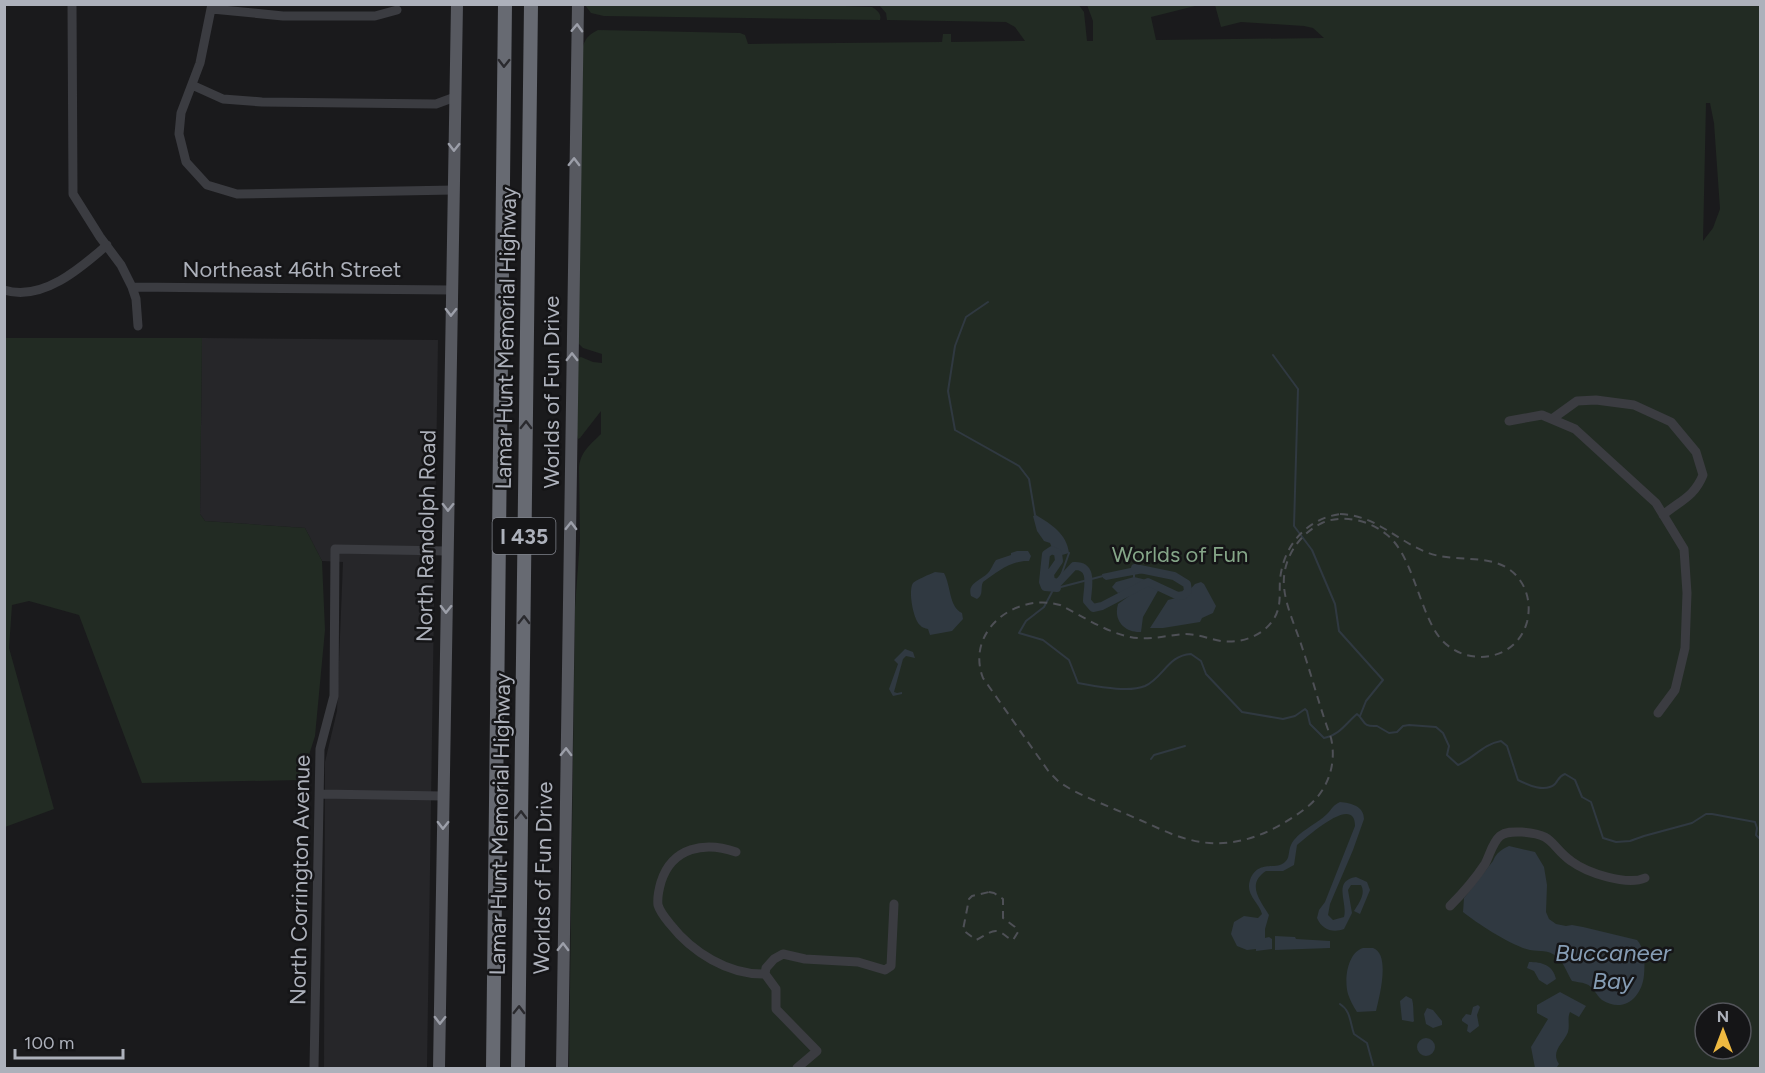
<svg xmlns="http://www.w3.org/2000/svg" width="1765" height="1073" font-family="Figtree,sans-serif">
<rect width="100%" height="100%" fill="#1a1a1c"/>
<path fill="#262629" d="M202,338L438,340L427,1068H324L325,762L337,711L343,562L322,561L305,528L205,521L200,514Z"/>
<path fill="#222b23" fill-rule="evenodd" d="M793,4L872,7C877,10 882,14 880,20L604,16L591,13L585,5Z
M1078,4L1084,12L1087,41H1093V21L1087,5L1203,4L1151,17L1156,40L1324,38L1313,28L1304,26L1241,22L1221,27L1215,5H1760V1068H569L575,607L580,540L579,468C580,452 591,444 601,434V411L580,438L578,439L577,435L578,358L581,357L593,362L602,363V354L583,348L576,341L583,46C586,37 590,34 598,30L740,33L745,35L748,44L942,42L943,34H951V42L1025,41L1015,27L1006,22L887,20L886,13L879,5ZM1706,103H1710L1714,123L1720,209L1713,228L1703,241ZM1705,1013H1741V1049H1705Z
M5,338H202L200,514L205,521L305,528L322,561L325,630L315,736L301,780L142,783L79,615L29,601L12,605L9,648L54,809L5,827Z"/>
<path fill="#303941" d="M1036,515C1051,524 1067,534 1069,553L1062,555L1048,551V549L1052,548L1050,543L1044,541L1037,531L1033,516Z
M1017,551H1028L1031,556L1029,561C1012,560 997,572 983,582C980,588 984,595 977,599L971,596C967,583 980,581 988,573C991,570 993,564 996,560L1011,555V553Z
M1135,567L1145,569L1144,573L1106,580L1103,578L1102,574Z
M935,572L944,573C951,586 949,607 962,613L963,619L952,631L930,635L928,629C925,628 922,628 920,625C913,619 908,590 913,583C916,580 930,574 935,572Z
M1134,577L1147,580L1159,589L1143,617L1141,632C1125,633 1113,621 1118,604L1129,596V592L1126,591L1118,593L1112,587L1116,582Z
M1201,582L1204,584L1216,606L1213,613L1202,618L1200,622L1163,628H1150L1168,600L1184,596L1195,584Z
M905,649L913,652L915,658L906,656L903,659L894,692L897,693L902,692V694L893,696L889,689L898,664L894,660Z
M1340,802C1351,803 1364,806 1364,819L1353,850L1330,904L1328,915L1333,920L1344,917C1348,902 1332,881 1356,877L1367,882L1370,890L1360,914L1354,911C1359,903 1366,894 1361,885H1351L1348,890L1352,913L1344,929C1333,933 1322,930 1317,918L1319,910L1325,902L1355,826C1355,793 1306,838 1297,845L1294,865L1283,871H1266C1246,884 1260,900 1269,915L1265,929V938L1269,937L1272,939V949L1256,951V949L1247,950L1237,946L1231,934L1234,922L1244,916L1258,918L1262,914C1259,902 1245,895 1250,880C1258,859 1275,871 1285,862C1290,858 1288,851 1291,845C1297,832 1317,824 1327,814C1332,809 1333,805 1340,802Z
M1509,846L1535,852L1544,867L1547,885L1546,912L1549,919L1556,924L1566,926L1572,925L1583,927L1637,940C1645,949 1645,963 1644,975C1642,997 1624,1014 1602,1000C1596,995 1593,986 1586,984C1581,982 1576,982 1572,981C1567,973 1564,963 1557,957C1548,949 1540,952 1530,950C1512,946 1478,924 1463,912L1464,898L1493,861C1496,853 1502,849 1509,846Z
M1275,936L1295,937L1296,939L1330,941V948L1275,950Z
M1363,948C1364,948 1372,948 1373,948C1391,954 1379,998 1376,1011L1357,1012C1353,1006 1350,1000 1348,994C1344,980 1347,953 1363,948Z
M1529,962C1542,962 1553,965 1556,979L1547,985L1539,980L1534,971L1527,968Z
M1560,992L1586,1006L1579,1017L1570,1012C1567,1018 1570,1025 1568,1032C1564,1043 1550,1051 1559,1064L1557,1067L1535,1068L1531,1047L1548,1019L1537,1013V1005Z
M1406,996L1412,999C1414,1006 1413,1013 1414,1021L1413,1022L1402,1020L1400,1001Z
M1478,1005L1480,1007L1477,1015L1479,1026L1470,1033L1467,1031L1468,1025L1462,1021V1019L1466,1014L1471,1015L1473,1007Z
M1427,1008L1433,1010L1442,1021V1025L1433,1028L1426,1024L1424,1014Z
M1417 1047a9 9 0 1 1 18 0a9 9 0 1 1-18 0Z"/>
<g fill="none" stroke-linecap="round" stroke-linejoin="round">
<path stroke="#303941" stroke-width="2" d="M988,302L966,317L955,346L948,391L955,430L1019,466L1029,479L1035,515
M1273,355L1298,389L1294,526L1312,550L1335,604L1339,631L1383,680L1366,701L1360,716
M1069,553L1062,573L1044,607L1026,621L1019,633L1043,640L1069,660L1078,683C1096,686 1128,693 1145,686C1163,678 1168,655 1191,654L1201,661L1206,674L1242,712L1283,719L1295,716L1305,709L1307,711L1310,724L1324,738C1340,735 1346,723 1357,714C1366,721 1361,727 1377,726L1389,733L1397,732L1403,726L1409,725L1436,727L1443,733L1449,746L1447,755L1458,765C1474,758 1483,744 1501,741L1507,746L1518,780C1528,785 1545,793 1555,784C1559,779 1559,776 1565,774L1575,780L1582,797L1591,802L1603,838L1616,842L1630,841L1644,836L1692,823L1706,814H1712L1755,822L1757,828L1756,835L1760,839
M1134,574V577
M1057,588L1103,576
M1151,759L1154,755L1185,746
M1340,1004C1351,1011 1350,1023 1354,1034L1367,1043L1373,1065"/>
<path stroke="#303941" stroke-width="8" d="M1057,588L1045,587L1043,582L1046,554L1052,550L1058,553L1059,561L1050,574L1051,581L1058,583L1074,566C1095,565 1087,589 1087,601L1093,608L1102,606L1148,582L1178,596L1184,595L1188,591L1187,584L1174,576L1135,568"/>
<path stroke="#3b3c41" stroke-width="9" d="M72,4L73,194L100,237L121,265L132,287L136,299L138,326
M212,4L200,63L181,113L179,134L186,162L207,185L237,194L454,190
M212,9L283,16H375L397,10
M192,85L223,99L262,102L436,104L455,97
M132,287L452,290
M4,290C42,302 81,268 107,245
M1552,419L1577,401L1596,400L1634,405L1671,422L1696,452L1703,475C1694,497 1681,500 1663,515
M1509,421L1542,415L1575,429L1656,503L1684,549L1687,593L1685,648L1675,690L1658,713
M320,794L443,796
M736,852C705,841 672,847 661,882C659,889 657,897 658,905C660,912 666,919 670,924C692,952 728,975 765,974
M1450,906C1463,893 1475,879 1485,864C1490,855 1492,843 1500,836C1507,831 1515,832 1522,832C1555,834 1550,846 1571,861C1587,873 1627,886 1645,878
M314,1068L320,749L334,696L335,549L447,551
M797,1068L817,1051L776,1009V989L765,974L766,968L774,959L783,954L805,959L858,962L885,970L891,966L894,904"/>
<path stroke="#575960" stroke-width="12" d="M439,1068L457,4
M562,1068L578,4"/>
<path stroke="#676a72" stroke-width="14" d="M493,1068L505,4
M518,1068L531,4"/>
<path stroke="#4e5056" stroke-width="2" stroke-dasharray="8 6" stroke-linecap="butt" d="M1340,514C1375,515 1396,540 1426,552C1459,566 1504,547 1524,587C1529,598 1530,610 1527,622C1516,662 1465,668 1440,638C1419,612 1413,554 1386,534C1369,520 1342,514 1322,523C1301,533 1286,554 1284,577C1282,599 1295,625 1302,647C1312,677 1320,708 1331,738C1337,764 1328,791 1306,808C1273,833 1234,851 1191,840C1173,836 1156,827 1140,820C1117,810 1094,801 1072,790L1059,782L1049,772L983,678C965,631 1016,592 1060,605C1082,616 1106,632 1130,637C1149,641 1167,635 1185,634C1198,634 1209,639 1221,641C1240,644 1263,636 1273,620C1282,607 1279,594 1280,580C1283,546 1306,519 1340,514Z
M989,892L994,893L1003,899V918L1015,927L1018,932L1013,940C1007,938 1006,935 1000,932C992,928 984,937 976,940L963,930L969,899L972,896Z"/>
</g>
<defs><path id="oneway-chevron" d="M-2-3.5L2.5 0L-2 3.5" fill="none" stroke-width="1.6" stroke-linecap="round" stroke-linejoin="round" transform="scale(1.5)"/></defs>
<g stroke="#9c9fa9">
<use href="#oneway-chevron" transform="translate(577 28) rotate(-88)"/>
<use href="#oneway-chevron" transform="translate(454 147) rotate(91)"/>
<use href="#oneway-chevron" transform="translate(574 162) rotate(-89)"/>
<use href="#oneway-chevron" transform="translate(451 312) rotate(91)"/>
<use href="#oneway-chevron" transform="translate(572 357) rotate(-90)"/>
<use href="#oneway-chevron" transform="translate(448 507) rotate(91)"/>
<use href="#oneway-chevron" transform="translate(571 526) rotate(-89)"/>
<use href="#oneway-chevron" transform="translate(446 609) rotate(91)"/>
<use href="#oneway-chevron" transform="translate(566 752) rotate(-89)"/>
<use href="#oneway-chevron" transform="translate(443 825) rotate(91)"/>
<use href="#oneway-chevron" transform="translate(563 947) rotate(-89)"/>
<use href="#oneway-chevron" transform="translate(440 1020) rotate(91)"/>
</g>
<g stroke="#2a2a2e">
<use href="#oneway-chevron" transform="translate(504 63) rotate(91)"/>
<use href="#oneway-chevron" transform="translate(526 425) rotate(-89)"/>
<use href="#oneway-chevron" transform="translate(524 620) rotate(-89)"/>
<use href="#oneway-chevron" transform="translate(521 815) rotate(-89)"/>
<use href="#oneway-chevron" transform="translate(519 1010) rotate(-89)"/>
</g>
<g text-anchor="middle" dominant-baseline="central" stroke-width="5" stroke-linejoin="round" paint-order="stroke">
<rect fill="#151517" stroke="#7f828a" stroke-width="1.5" x="492.5" y="518" width="63" height="36" rx="4.5"/>
<g font-size="21" font-weight="bold" fill="#adb1bb">
<text x="524" y="536">I 435</text>
</g>
<g font-size="22" fill="#adb1bb" stroke="#151517">
<text x="292" y="269">Northeast 46th Street</text>
<text transform="translate(506 338) rotate(-89)">Lamar Hunt Memorial Highway</text>
<text transform="translate(551 392) rotate(-90)">Worlds of Fun Drive</text>
<text transform="translate(426 536) rotate(-89)">North Randolph Road</text>
<text transform="translate(500 824) rotate(-89)">Lamar Hunt Memorial Highway</text>
<text transform="translate(543 878) rotate(-89)">Worlds of Fun Drive</text>
<text transform="translate(300 880) rotate(-89)">North Corrington Avenue</text>
</g>
<g font-size="22" fill="#85a688" stroke="#151517">
<text x="1180" y="554">Worlds of Fun</text>
</g>
<g font-size="24" font-style="italic" fill="#869db5" stroke="#151517">
<text x="1613" y="952">Buccaneer<tspan x="1613" dy="28">Bay</tspan></text>
</g>
</g>
<rect width="1765" height="1073" fill="none" stroke="#adb1bb" stroke-width="12"/>
<g transform="translate(1723 1031)"><circle r="28" fill="#151517" stroke="#525359" stroke-width="1.5"/>
<path d="M0-4.5L10 22L0 15L-10 22Z" fill="#eeb941"/>
<text y="-9" font-size="16" font-weight="bold" text-anchor="middle" fill="#adb1bb">N</text>
</g>
<path d="M15 1049v9h108v-9" fill="none" stroke="#adb1bb" stroke-width="3"/>
<text x="24" y="1049" font-size="18" fill="#adb1bb" stroke="#151517" stroke-width="4.5" paint-order="stroke">100 m</text>
</svg>
